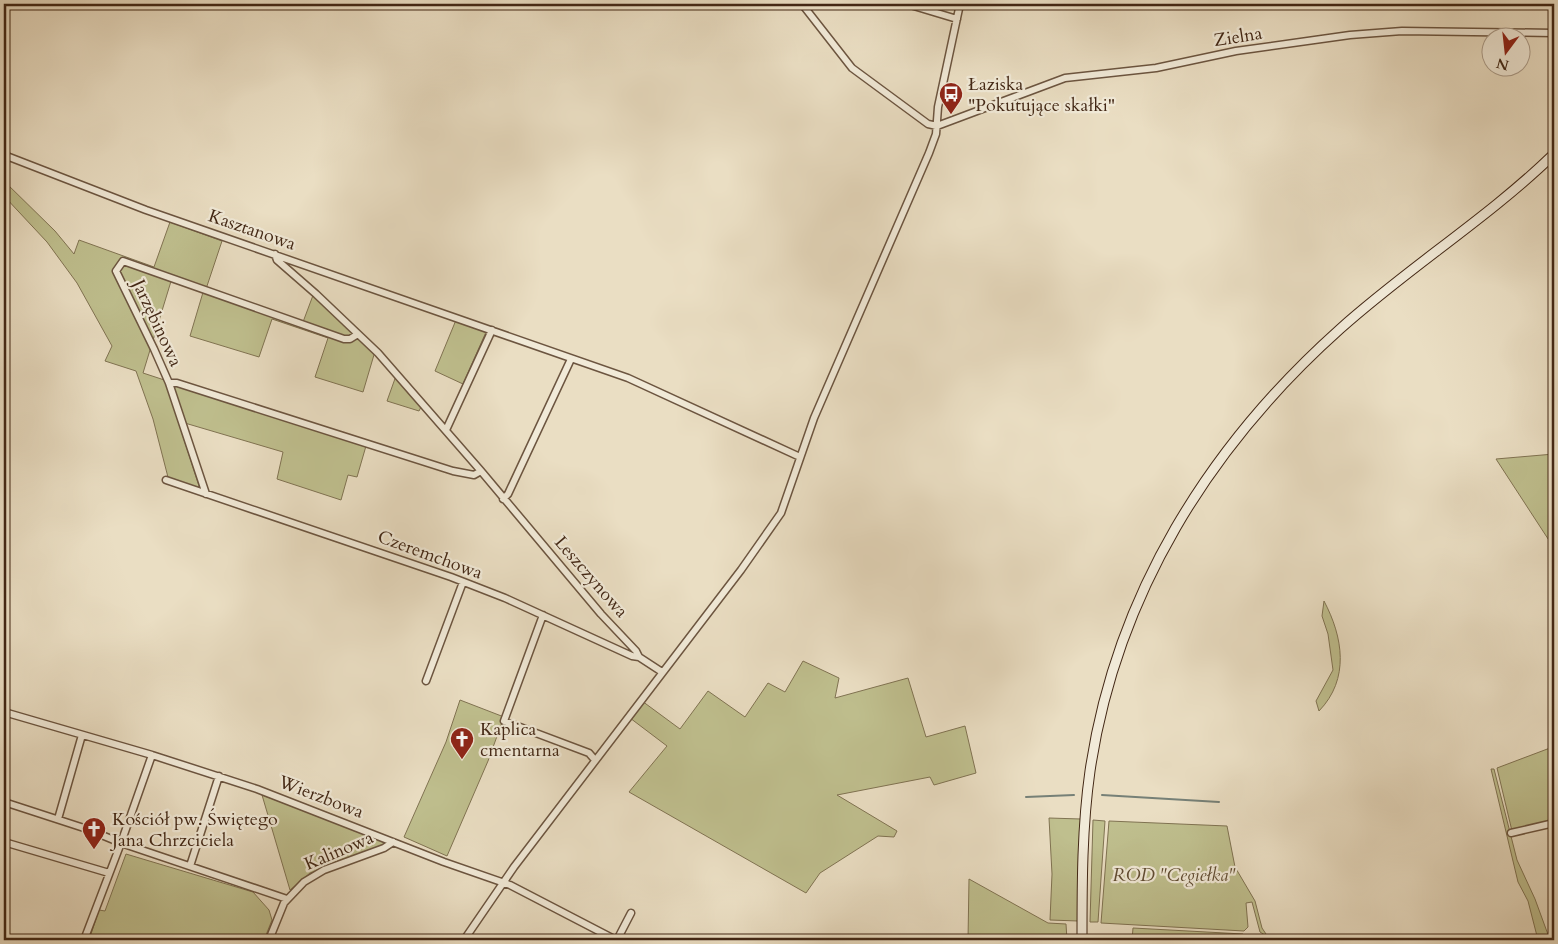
<svg xmlns="http://www.w3.org/2000/svg" width="1558" height="944" font-family="Cardo,serif">
<rect width="100%" height="100%" fill="#eadec3"/>
<filter id="stains"><feTurbulence type="fractalNoise" baseFrequency=".004" numOctaves="4"/><feColorMatrix values="0 0 0 0 .2 0 0 0 0 .09 0 0 0 0 .02 0 0 0 .5 -.17"/></filter>
<radialGradient id="worn" r=".72"><stop offset=".6" stop-color="#630" stop-opacity="0"/><stop offset="1" stop-color="#630" stop-opacity=".3"/></radialGradient>
<path fill="#bfbf8e" stroke="#807352" d="M4,181L55,231L74,254L79,240L154,267L170,222L222,241L206,289L303,322L315,290L376,348L363,392L315,377L328,338L272,319L259,357L190,336L204,289L172,278L143,373L366,446L357,477L348,475L341,500L277,479L283,452L178,421L202,495L170,485L153,419L136,371L105,361L112,346L77,283L47,242L4,196Z
M456,320L486,332L463,384L435,371Z
M397,373L423,403L419,411L387,401Z
M1554,454V548L1496,459Z
M1324,601C1343,637 1350,679 1319,711L1316,701L1333,670L1328,634L1322,616Z
M803,661L839,678L835,698L908,678L926,737L965,726L976,773L934,785L930,777L837,795L897,831L894,837L878,836L820,873L806,893L629,792L667,746L630,718L642,701L680,729L708,691L745,717L768,683L785,692Z
M460,700L504,717L488,761L447,856L404,837L446,742Z
M1554,745V821L1512,831L1497,768L1550,748Z
M1491,769H1494L1517,860L1535,899L1550,940H1538L1528,901L1518,882Z
M262,795L401,846L388,847L310,873L290,890Z
M1049,818L1081,819L1078,921L1050,920L1052,874Z
M1093,820L1105,821L1098,922H1090Z
M1109,821L1227,826L1235,867L1255,901L1262,928L1268,937L1260,932L1252,902L1246,903L1248,927L1244,931L1101,923Z
M126,854L253,892L269,910L272,920L264,940H89L99,910L105,911Z
M969,879L1048,923L1066,924L1067,940H968Z
M1133,928L1243,934L1246,940H1240V938L1132,940Z"/>
<g fill="none" stroke-linecap="round" stroke-linejoin="round">
<path stroke="#768077" stroke-width="2" d="M1102,795L1219,802
M1026,797L1074,795"/>
<g stroke="#6c5540" stroke-width="9">
<path id="street" d="M802,4L852,68L928,124L937,126L1065,78L1156,68L1236,51L1350,35L1402,31L1554,33
M907,4L957,19
M4,155L146,210L628,378L800,457
M275,254L277,260L316,294L378,353L481,471L601,614L636,651L639,657L662,672
M358,334L350,339H344L123,261L116,271L154,349L169,383H177L453,471L474,475L481,471
M169,383L206,494
M446,430L492,330
M166,480L451,577L505,598L632,656L639,657
M503,499L508,494L571,359
M543,615L504,721L589,753L595,760
M426,681L463,582
M4,712L152,755L257,789L444,862L510,885L616,940
M152,755L121,843L287,899
M4,802L87,829L121,843L84,940
M58,819L82,735
M1511,833L1554,823
M4,842L109,873
M190,866L219,776
M269,940L284,903L304,882L324,870L384,848L393,842
M464,940L514,867L741,570L781,513L814,418L929,153L936,134L938,107L960,4
M617,940L631,913"/>
</g>
<g stroke="#422715" stroke-width="11">
<path id="secondary" d="M1082,940C1082,884 1082,827 1090,771C1116,595 1209,446 1340,329C1409,267 1488,218 1554,154"/>
</g>
<use href="#street" stroke="#f1ead8" stroke-width="6"/>
<use href="#secondary" stroke="#f1ead8" stroke-width="9"/>
</g>
<defs>
<g id="bus-pin" transform="scale(1.25)"><path d="M0 17L-7.5 6A9.5 9.5 0 1 1 7.5 6Z" fill="#8f2418" stroke="#f1ead8"/><path d="M-5-6H5V4H4V6H2V4H-2V6H-4V4H-5ZM-3.5-4V0h7V-4ZM-3.5 1.2v1.5H-2V1.2ZM2 1.2v1.5H3.5V1.2Z" fill="#fff"/></g>
<g id="church-pin" transform="scale(1.25)"><path d="M0 17L-7.5 6A9.5 9.5 0 1 1 7.5 6Z" fill="#8f2418" stroke="#f1ead8"/><path d="M-1.2-6h2.4v3.5h3.3v2.4h-3.3V6h-2.4V-.1h-3.3v-2.4h3.3Z" fill="#fff"/></g>
</defs>
<g fill-rule="evenodd">
<use href="#bus-pin" x="951" y="94"/>
<use href="#church-pin" x="462" y="739"/>
<use href="#church-pin" x="94" y="829"/>
</g>
<g text-anchor="middle" dominant-baseline="central" stroke-width="4.5" stroke-linejoin="round" paint-order="stroke">
<g font-size="18" fill="#422715" stroke="#f1ead8">
<text transform="translate(1238 37) rotate(-9)">Zielna</text>
<text transform="translate(252 230) rotate(19)">Kasztanowa</text>
<text transform="translate(157 323) rotate(65)">Jarzębinowa</text>
<text transform="translate(430 555) rotate(20)">Czeremchowa</text>
<text transform="translate(591 577) rotate(49)">Leszczynowa</text>
<text transform="translate(321 797) rotate(21)">Wierzbowa</text>
<text transform="translate(339 851) rotate(-23)">Kalinowa</text>
</g>
<g font-size="18" fill="#422715" stroke="#f1ead8" text-anchor="start">
<text x="968" y="84">Łaziska<tspan x="968" dy="21">"Pokutujące skałki"</tspan></text>
<text x="480" y="729">Kaplica<tspan x="480" dy="21">cmentarna</tspan></text>
<text x="112" y="819">Kościół pw. Świętego<tspan x="112" dy="21">Jana Chrzciciela</tspan></text>
</g>
<g font-size="18" font-style="italic" fill="#614d33" stroke="#f1ead8">
<text x="1174" y="875">ROD "Cegiełka"</text>
</g>
</g>
<rect width="1558" height="944" fill="none" stroke="#eadec3" stroke-width="20"/>
<rect x="5" y="5" width="1548" height="934" fill="none" stroke="#422715" stroke-width="2.5"/>
<rect x="10" y="10" width="1538" height="924" fill="none" stroke="#422715"/>
<g transform="translate(1506 52) rotate(195)"><circle r="24" fill="#f1ead8" stroke="#ab9c8a"/>
<path d="M0-4L9 19L0 12L-9 19Z" fill="#8f2418"/>
<text y="-8" font-size="14" font-weight="bold" text-anchor="middle" fill="#422715">N</text>
</g>
<rect width="100%" height="100%" filter="url(#stains)"/>
<rect width="100%" height="100%" fill="url(#worn)"/>
</svg>
